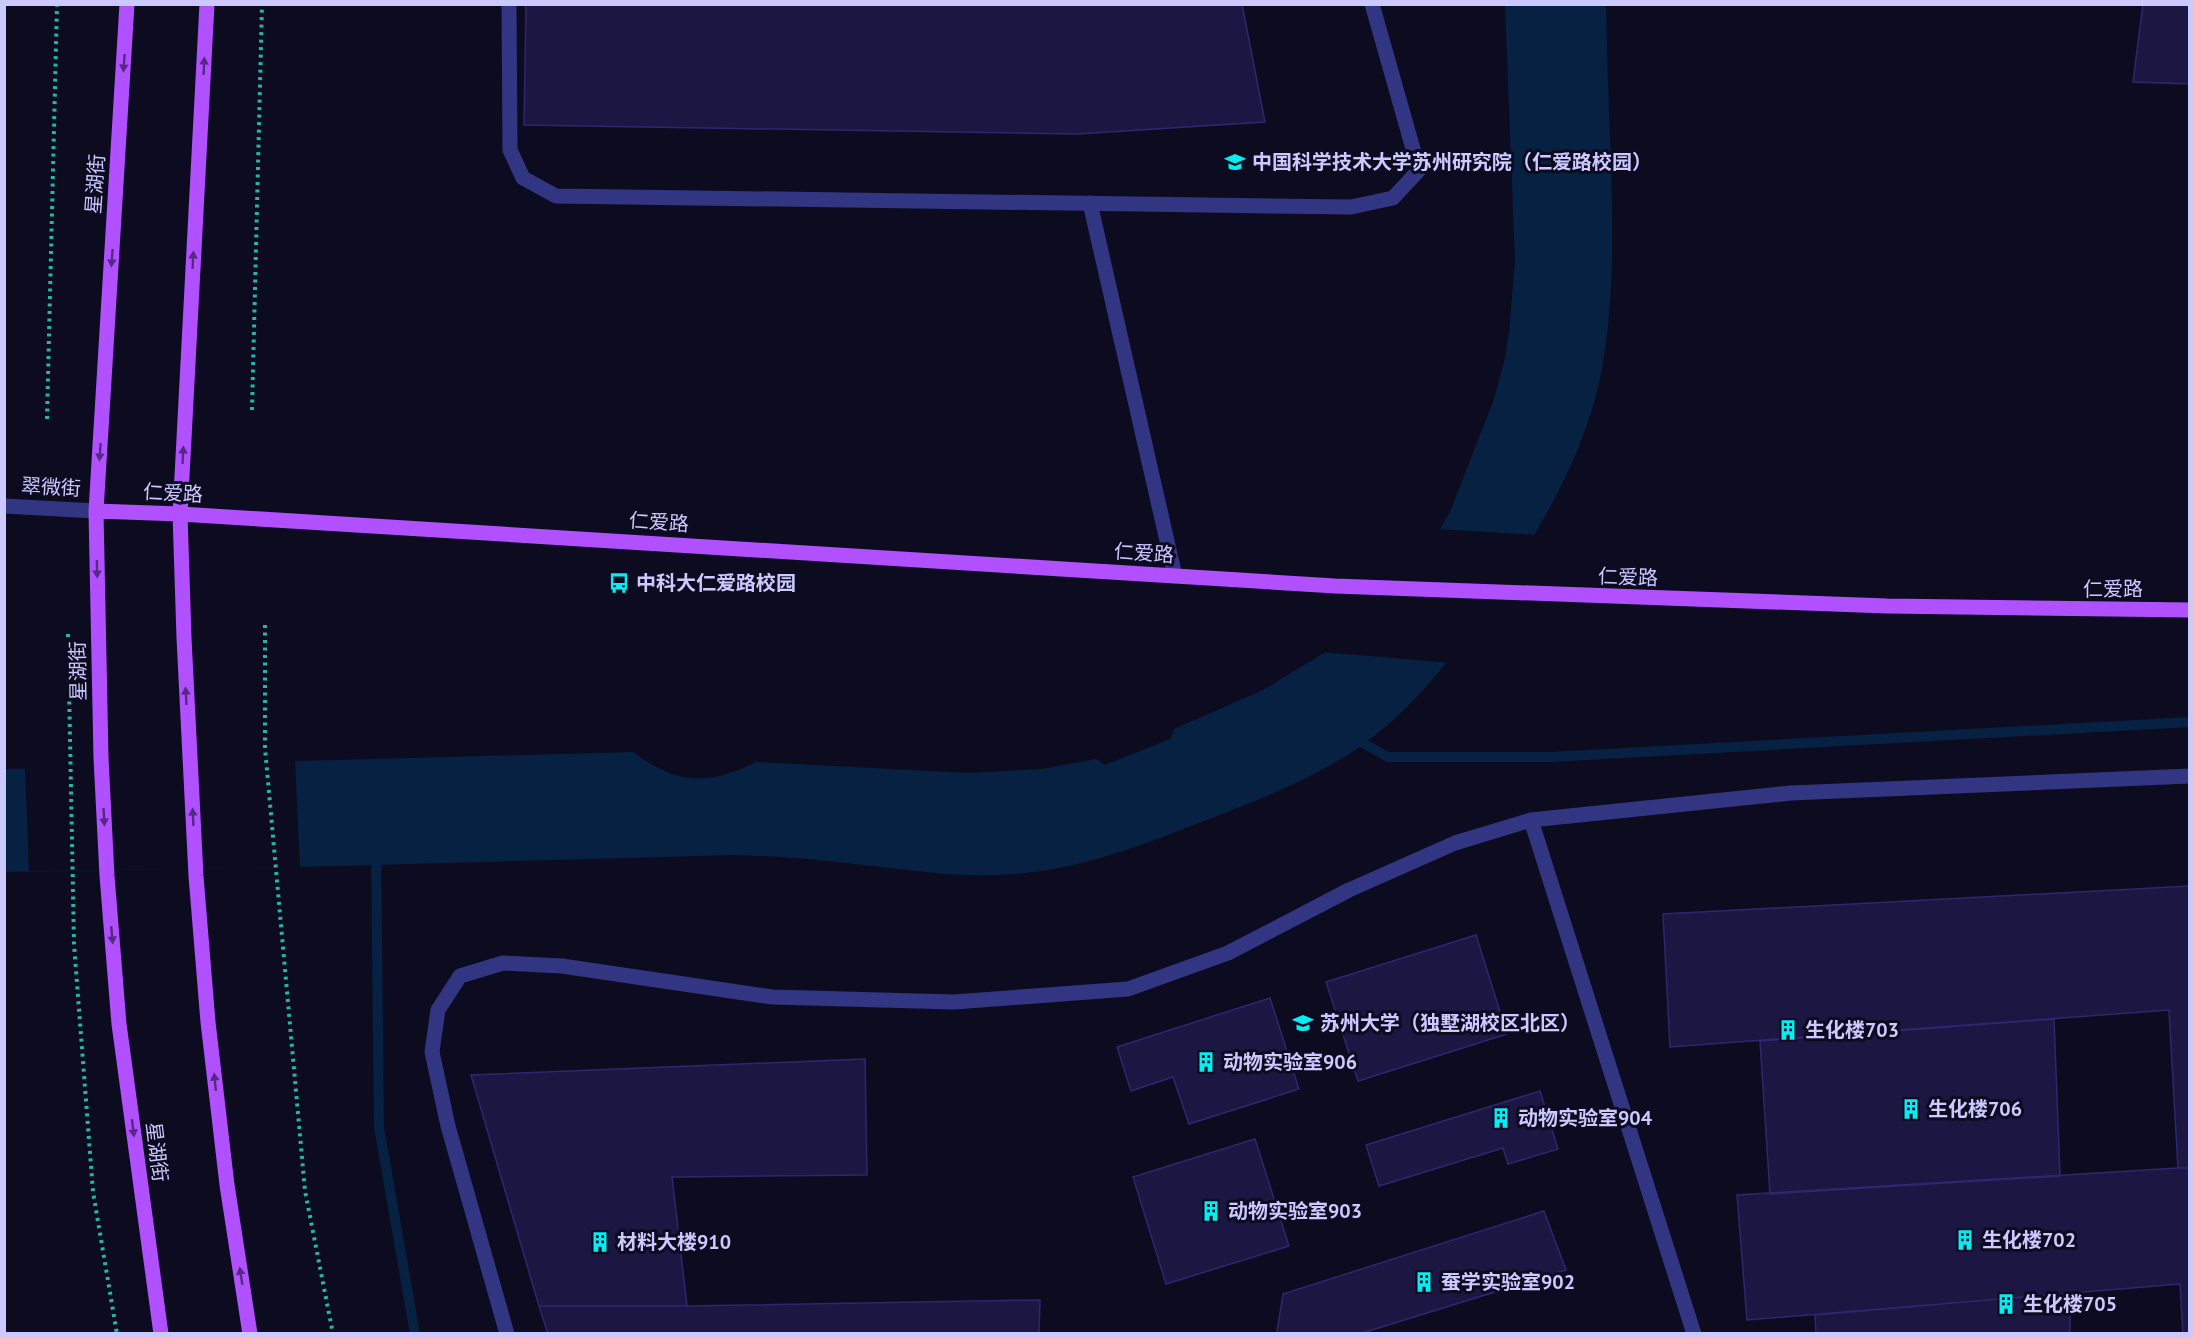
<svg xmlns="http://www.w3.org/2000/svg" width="2194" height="1338" font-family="'PT Sans','Noto Sans SC',sans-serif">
<rect width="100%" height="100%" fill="#0d0b20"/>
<path fill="#072142" d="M1505,5H1606C1607,59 1609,113 1611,167C1613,237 1614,306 1601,374C1584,459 1536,536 1488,606C1453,656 1415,707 1365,743C1315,779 1256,801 1199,823C1140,846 1077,870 1014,874C954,879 896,868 837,862C802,858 768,856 733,855L300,867L5,872L4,769L633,752C678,785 707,786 756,762L969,773L1042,769L1096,759L1105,765L1170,739L1174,729L1263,690L1332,648L1398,589L1432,543L1450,512L1494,399L1504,362L1509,332L1515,260Z"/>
<path fill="#0d0b20" d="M1436,529L1537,535L1483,620L1451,663L1321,652L1364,618L1395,587Z
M295,761L300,867L29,871L25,768Z"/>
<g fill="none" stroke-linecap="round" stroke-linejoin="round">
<path stroke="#072142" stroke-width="10" d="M1354,738L1388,757H1550L2190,722
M376,851L379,1127L415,1334"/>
</g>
<path fill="#1b1642" stroke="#2f2670" stroke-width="1.5" d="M526,4H1242L1265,122L1077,134L524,125Z
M2143,4H2190V84L2133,82Z
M2190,886V1168H2178L2169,1010L1670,1047L1663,914Z
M1476,935L1507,1034L1358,1081L1326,982Z
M1270,998L1299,1089L1189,1124L1173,1077L1131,1091L1117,1047Z
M2054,1019L2060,1176L1770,1194L1760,1041Z
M865,1059L867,1175L672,1177L687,1306H539L471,1075Z
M1540,1091L1558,1149L1508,1164L1503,1148L1379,1186L1366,1145Z
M1255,1139L1289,1246L1166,1284L1133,1177Z
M2178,1168H2190V1334H2183L2180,1284L1747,1320L1737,1195Z
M1544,1211L1566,1270L1359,1334H1280L1277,1332L1283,1294Z
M2070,1293V1334H1816L1815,1315Z
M1040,1300L1039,1334H548L539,1306H687Z"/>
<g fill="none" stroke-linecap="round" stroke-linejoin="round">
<path stroke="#24b8a4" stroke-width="4" stroke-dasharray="3 4.5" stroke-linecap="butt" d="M252,410L262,4
M47,419L57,4
M265,625V748L305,1191L333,1334
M68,634L74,944L93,1192L117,1334"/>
<path stroke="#323582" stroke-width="15" d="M509,4L510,150L523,178L556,196L1351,207L1393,198L1419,170L1372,4
M1090,203L1175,576
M4,506L96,511
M1531,820L1694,1334
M507,1334L448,1126L432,1052L438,1010L460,976L503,963L562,966L772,997L954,1002L1128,989L1228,953L1349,890L1455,843L1531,820L1791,793L2190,776"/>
<path stroke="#b050ff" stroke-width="15" d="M127,4L96,511L101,758L107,876L119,1024L161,1334
M207,4L180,514L184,638L196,876L208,1022L227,1185L250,1334
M96,511L180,514L1335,586L1887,606L2190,610"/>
</g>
<defs><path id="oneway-solid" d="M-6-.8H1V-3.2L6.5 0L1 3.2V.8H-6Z" transform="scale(1.5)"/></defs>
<g fill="#562a84">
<use href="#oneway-solid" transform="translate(124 63) rotate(94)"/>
<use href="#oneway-solid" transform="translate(204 66) rotate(-87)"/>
<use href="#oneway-solid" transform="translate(112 258) rotate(94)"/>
<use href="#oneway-solid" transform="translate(193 260) rotate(-87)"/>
<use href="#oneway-solid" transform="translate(100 452) rotate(94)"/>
<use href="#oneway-solid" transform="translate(183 455) rotate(-87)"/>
<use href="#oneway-solid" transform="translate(97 569) rotate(89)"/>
<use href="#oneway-solid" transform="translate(186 696) rotate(-93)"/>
<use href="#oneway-solid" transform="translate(104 817) rotate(87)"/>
<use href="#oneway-solid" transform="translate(193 817) rotate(-93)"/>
<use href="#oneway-solid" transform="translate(112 935) rotate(85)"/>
<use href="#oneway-solid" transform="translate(215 1082) rotate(-96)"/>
<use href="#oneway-solid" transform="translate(133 1128) rotate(83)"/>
<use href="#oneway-solid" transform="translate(241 1276) rotate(-99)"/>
</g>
<defs>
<g id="university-bare" transform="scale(1.62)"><path d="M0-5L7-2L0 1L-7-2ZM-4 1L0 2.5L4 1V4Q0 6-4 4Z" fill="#00eff4" stroke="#0d0b20" stroke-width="2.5" paint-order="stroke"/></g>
<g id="bus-bare" transform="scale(1.62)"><path d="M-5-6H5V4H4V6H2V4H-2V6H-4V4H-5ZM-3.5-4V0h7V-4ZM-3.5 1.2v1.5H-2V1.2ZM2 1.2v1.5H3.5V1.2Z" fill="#00eff4" stroke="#0d0b20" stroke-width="2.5" paint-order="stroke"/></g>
<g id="building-bare" transform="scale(1.62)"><path d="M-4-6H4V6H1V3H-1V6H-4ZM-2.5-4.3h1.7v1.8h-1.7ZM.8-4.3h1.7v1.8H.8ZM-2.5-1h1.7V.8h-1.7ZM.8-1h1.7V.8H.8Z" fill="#00eff4" stroke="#0d0b20" stroke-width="2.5" paint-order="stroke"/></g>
</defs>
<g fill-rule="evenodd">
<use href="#university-bare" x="1235" y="162"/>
<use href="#bus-bare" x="619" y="583"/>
<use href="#university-bare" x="1303" y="1023"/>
<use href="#building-bare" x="1788" y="1030"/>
<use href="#building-bare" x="1206" y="1062"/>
<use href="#building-bare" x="1911" y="1109"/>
<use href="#building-bare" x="1501" y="1118"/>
<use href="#building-bare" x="1211" y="1211"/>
<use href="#building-bare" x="1965" y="1240"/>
<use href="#building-bare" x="600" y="1242"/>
<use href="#building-bare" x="1424" y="1282"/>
<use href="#building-bare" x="2006" y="1304"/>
</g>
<g text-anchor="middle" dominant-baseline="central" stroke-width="6" stroke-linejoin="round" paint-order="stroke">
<g font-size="20" font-weight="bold" fill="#cbc9ff" stroke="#0d0b20" text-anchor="start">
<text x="1252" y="162">中国科学技术大学苏州研究院（仁爱路校园）</text>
<text x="636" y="583">中科大仁爱路校园</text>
<text x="1320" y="1023">苏州大学（独墅湖校区北区）</text>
<text x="1805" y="1030">生化楼703</text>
<text x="1223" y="1062">动物实验室906</text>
<text x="1928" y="1109">生化楼706</text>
<text x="1518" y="1118">动物实验室904</text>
<text x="1228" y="1211">动物实验室903</text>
<text x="1982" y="1240">生化楼702</text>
<text x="617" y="1242">材料大楼910</text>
<text x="1441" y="1282">蚕学实验室902</text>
<text x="2023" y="1304">生化楼705</text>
</g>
<g font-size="20" fill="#cbc9ff" stroke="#0d0b20">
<text transform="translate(95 184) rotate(-86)">星湖街</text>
<text transform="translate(51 487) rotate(3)">翠微街</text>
<text transform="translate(173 493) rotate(3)">仁爱路</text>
<text transform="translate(659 522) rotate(4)">仁爱路</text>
<text transform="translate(1144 553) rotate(4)">仁爱路</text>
<text transform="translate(1628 577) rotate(2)">仁爱路</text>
<text x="2113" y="589">仁爱路</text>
<text transform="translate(78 671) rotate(-91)">星湖街</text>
<text transform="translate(157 1152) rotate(83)">星湖街</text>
</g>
</g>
<rect width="2194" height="1338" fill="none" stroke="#cbc9ff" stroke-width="12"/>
</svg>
